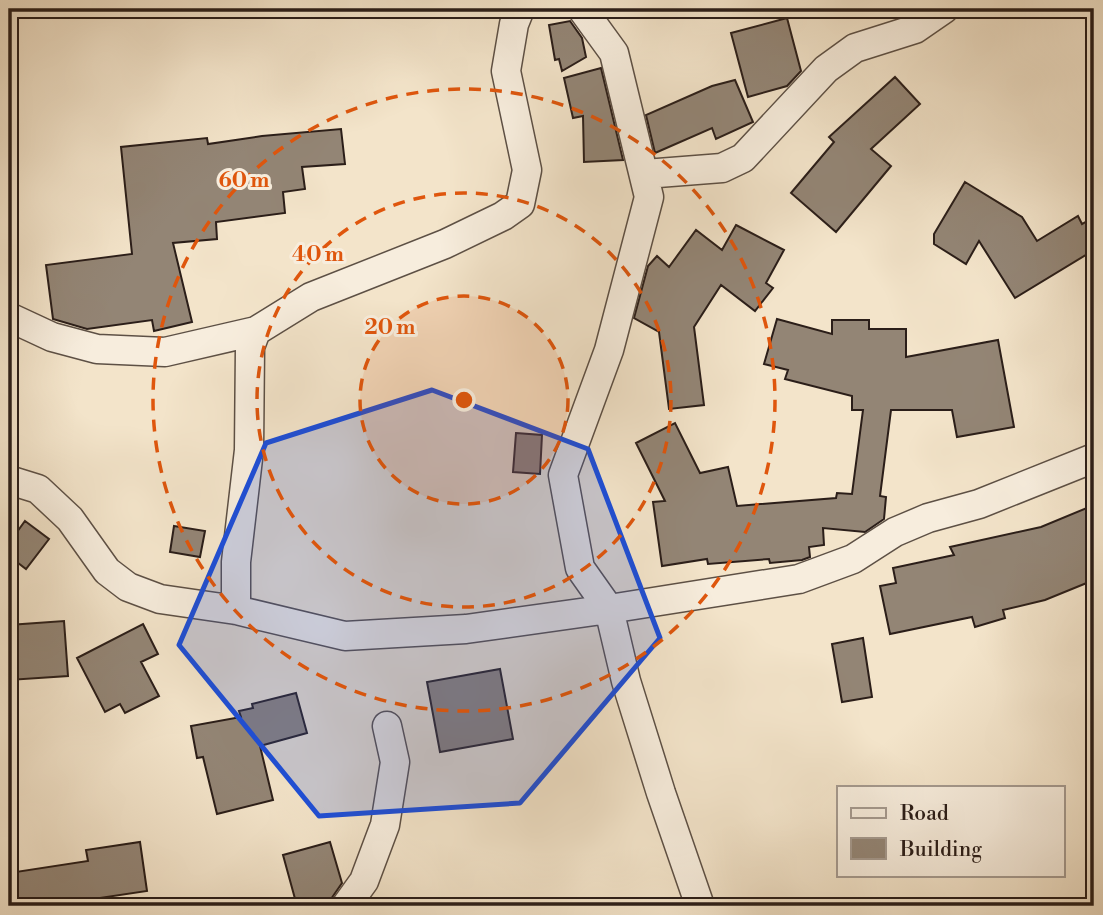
<svg xmlns="http://www.w3.org/2000/svg" width="1103" height="915" font-family="'Libre Bodoni',serif">
<rect width="100%" height="100%" fill="#f3e4ca"/>
<filter id="stains"><feTurbulence type="fractalNoise" baseFrequency=".00286" numOctaves="4"/><feColorMatrix values="0 0 0 0 .2 0 0 0 0 .09 0 0 0 0 .02 0 0 0 .5 -.17"/></filter>
<radialGradient id="worn" r=".72"><stop offset=".6" stop-color="#630" stop-opacity="0"/><stop offset="1" stop-color="#630" stop-opacity=".3"/></radialGradient>
<path fill="#938575" stroke="#2b1e19" stroke-width="2" d="M787,18L801,71L787,86L748,97L731,33Z
M570,21L582,38L586,57L562,71L559,59L555,60L549,25Z
M601,68L623,160L584,162L583,116L573,118L564,78Z
M895,77L920,104L871,149L891,166L836,232L791,193L834,142L829,137Z
M735,80L753,122L716,139L712,128L655,153L646,115L712,86Z
M341,129L345,164L302,167L305,189L283,192L285,213L216,222L217,239L173,243L192,322L154,331L152,320L87,329L53,319L46,265L132,254L121,147L207,138L208,144L262,136Z
M965,182L1022,217L1037,241L1078,216L1082,224L1094,217V250L1015,298L979,241L966,264L934,244V234Z
M736,225L784,250L766,283L773,288L755,311L721,285L694,327L704,405L669,409L659,332L634,318L648,266L657,256L669,267L696,230L722,250Z
M777,319L832,334V320H869V329H906V357L998,340L1014,427L957,437L952,410H891L880,496L886,497L884,519L865,532L823,528L824,545L809,547L810,557L802,560L770,563L769,559L708,564L707,559L662,566L653,502L665,501L636,443L675,423L700,473L728,467L737,506L836,498L837,493L852,494L863,410H852V396L785,379L788,370L764,364Z
M516,433L542,435L540,474L513,472Z
M1094,505V580L1045,600L1003,610L1005,618L975,627L972,617L890,634L880,586L896,583L893,568L954,555L950,547L1041,527Z
M25,521L49,539L26,569L9,556V543Z
M174,526L205,531L200,557L170,552Z
M64,621L68,676L9,680V625Z
M143,624L158,654L141,662L159,696L125,713L120,704L105,712L77,658Z
M863,638L872,697L842,702L832,644Z
M500,669L513,739L440,752L427,682Z
M296,693L307,733L260,746L273,800L217,814L203,757L197,758L191,726L241,717L239,711L253,708L252,704Z
M140,842L147,891L86,900L87,906H42L41,900L9,903V873L88,861L86,850Z
M330,842L342,883L331,899L306,906H297L283,855Z"/>
<g fill="none" stroke-linecap="round" stroke-linejoin="round">
<g stroke="#5d5045" stroke-width="31">
<path id="minor" d="M582,9L614,53L649,197L609,350L563,475L580,568L609,609L626,681L661,793L700,906
M645,174L722,168L743,158L826,69L855,48L915,29L944,9
M9,317L52,337L97,349L165,352L256,331
M9,480L38,489L70,519L107,571L128,587L160,599L236,610L345,636L466,629L609,609L799,579L853,559L895,532L928,518L979,504L1094,458
M236,610V562L249,450L250,347L256,331L311,297L445,244L503,216L520,204L527,170L506,71L514,24L520,9
M346,906L364,881L385,825L395,762L387,726"/>
</g>
<use href="#minor" stroke="#f7eddd" stroke-width="28"/>
</g>
<path fill="#1d4ed8" fill-opacity="0.2" stroke="#1d4ed8" stroke-width="5" stroke-linejoin="round" d="M432,390L588,449L660,638L520,803L319,816L179,645L266,443Z"/>
<circle cx="464" cy="400" r="104" fill="#df560d" fill-opacity=".12"/>
<g fill="none" stroke="#df560d" stroke-width="3.5" stroke-dasharray="12 9">
<circle cx="464" cy="400" r="104"/>
<circle cx="464" cy="400" r="207"/>
<circle cx="464" cy="400" r="311"/>
</g>
<circle cx="464" cy="400" r="10" fill="#df560d" stroke="#f7eddd" stroke-width="3.5"/>
<g font-size="21" text-anchor="middle" font-weight="bold" fill="#df560d" stroke="#f7eddd" stroke-width="6" stroke-linejoin="round" paint-order="stroke">
<text x="244" y="187">60 m</text>
<text x="318" y="261">40 m</text>
<text x="390" y="334">20 m</text>
</g>
<rect width="1103" height="915" fill="none" stroke="#f3e4ca" stroke-width="35"/>
<rect x="10" y="10" width="1082" height="894" fill="none" stroke="#2b1e19" stroke-width="3.5"/>
<rect x="18" y="18" width="1068" height="880" fill="none" stroke="#2b1e19" stroke-width="2"/>
<rect x="837" y="786" width="228" height="91" fill="#f7eddd" stroke="#a59a8f" stroke-width="2"/>
<rect x="851" y="808" width="35" height="10" fill="#f7eddd" stroke="#a59a8f" stroke-width="2"/>
<text x="900" y="820" font-size="21" fill="#2b1e19">Road</text>
<rect x="851" y="838" width="35" height="21" fill="#938575" stroke="#a59a8f" stroke-width="2"/>
<text x="900" y="856" font-size="21" fill="#2b1e19">Building</text>
<rect width="100%" height="100%" filter="url(#stains)"/>
<rect width="100%" height="100%" fill="url(#worn)"/>
</svg>
